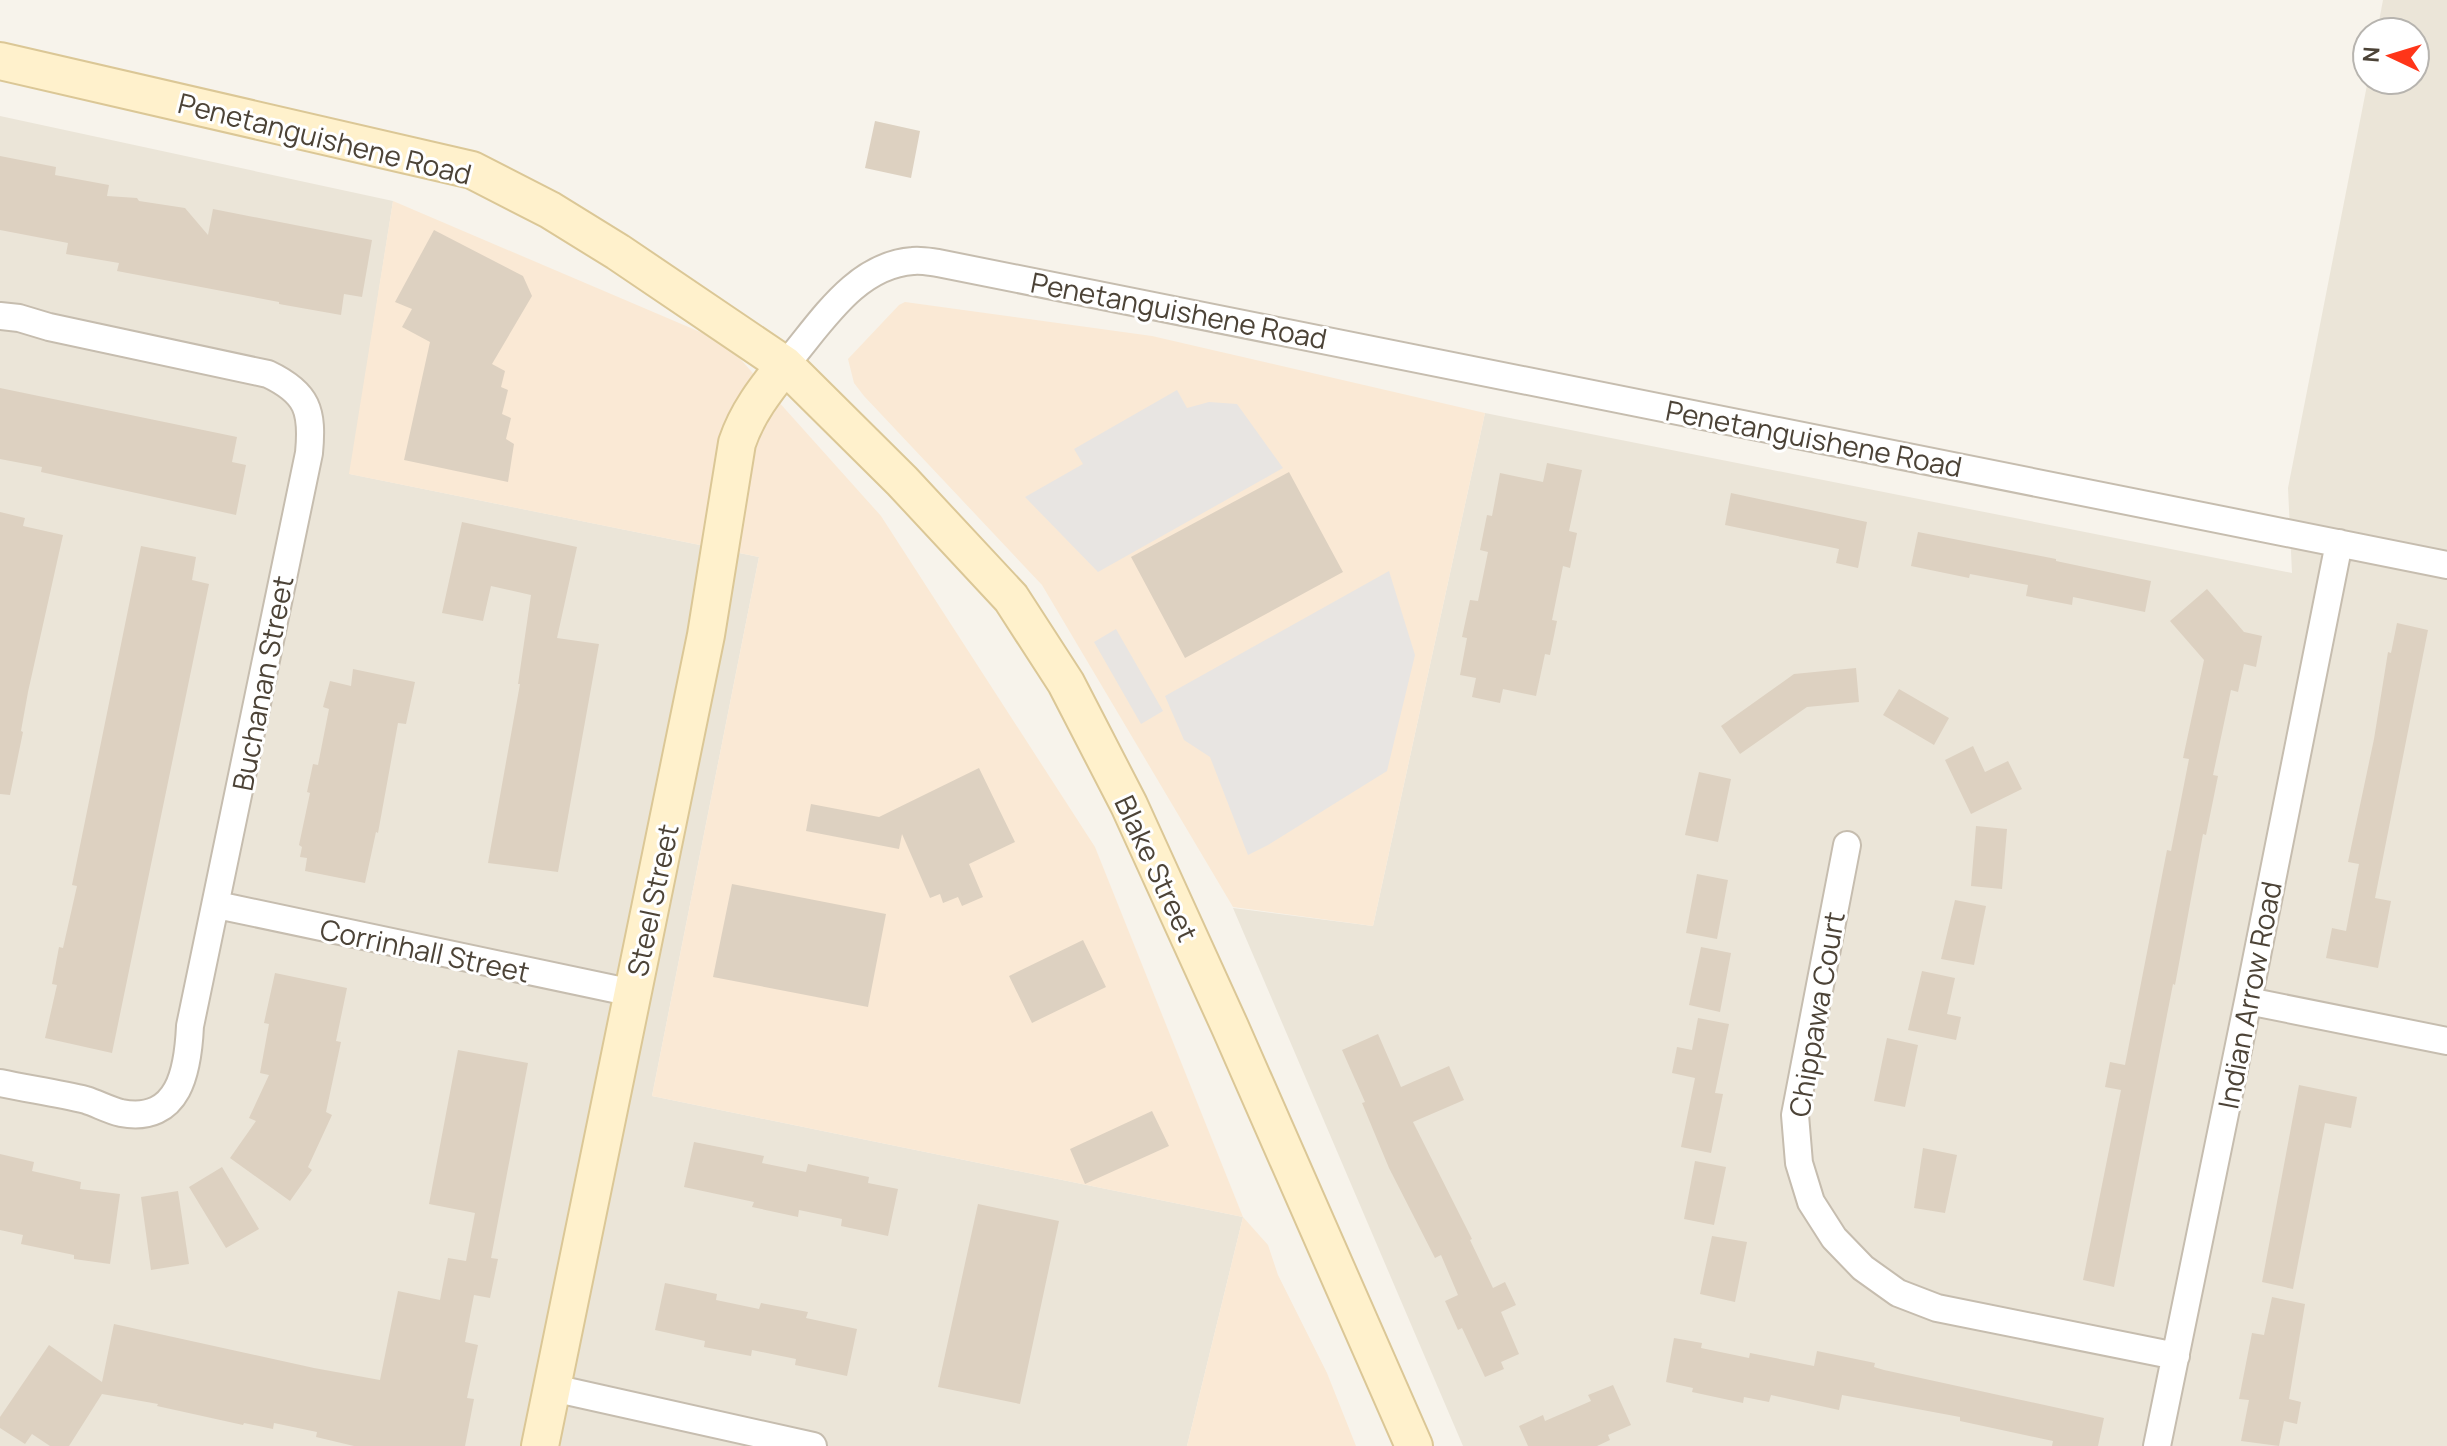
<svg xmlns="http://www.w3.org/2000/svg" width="2447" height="1446" font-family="Manrope,sans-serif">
<rect width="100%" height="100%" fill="#f7f3eb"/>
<path fill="#ebe5d8" d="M2383,0H2447V1446H1463L1233,908L1373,926L1485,413L2292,573L2288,488L2368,80H2415V32H2377Z
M0,116L393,201L350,474L759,557L652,1096L1243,1217L1187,1446H0Z"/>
<path fill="#fae9d5" d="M393,201L726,343L881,516L1095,847L1243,1217L1268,1245L1278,1275L1327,1373L1356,1446H1187L1243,1217L652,1096L759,557L349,474Z
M905,302L1152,336L1485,413L1373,926L1233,907L1042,585L864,396L854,383L848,359L899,305Z"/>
<path fill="#e8e5e2" d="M1177,390L1187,408L1209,402L1237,404L1283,468L1098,572L1025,497L1083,464L1074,449Z
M1389,571L1415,655L1387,771L1268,845L1248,855L1210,757L1184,740L1165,696Z
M1116,629L1163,711L1141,724L1094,642Z"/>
<path fill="#ddd1c1" d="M875,121L920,131L911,178L865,168Z
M0,156L56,167L55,175L109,185L107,196L137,198L139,201L185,208L208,235L213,209L372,240L362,297L344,294L341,315L279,304V302L117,271L119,263L66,254L68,243L0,230Z
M434,230L523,276L532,296L492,364L505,371L501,387L508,390L502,414L511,418L506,439L514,444L508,482L404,460L430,342L402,327L412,309L395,302Z
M0,388L237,437L232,462L246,465L236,515L41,472L42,467L0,459Z
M1547,463L1582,470L1569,531L1577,533L1570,568L1563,566L1552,620L1557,621L1550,655L1545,654L1536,696L1503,689L1500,703L1472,697L1476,678L1460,675L1467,638L1462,637L1470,600L1478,601L1488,552L1480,550L1487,515L1492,516L1500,473L1543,482Z
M1289,472L1343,572L1185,658L1131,557Z
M1731,493L1867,522L1858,568L1836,563L1839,549L1725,525Z
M0,512L25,518L23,526L63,535L28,692L21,731L23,732L10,795L0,794Z
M462,522L577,547L557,638L599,644L558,872L488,863L520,684H518L531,595L491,586L483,621L442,613Z
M1918,532L2056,559V561L2151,581L2145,612L2073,597L2072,605L2026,596L2028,585L1970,574L1969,578L1911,566Z
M141,546L196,557L192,580L209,584L112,1053L45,1038L57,985L52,984L59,947L63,948L77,886L72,885Z
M2207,589L2244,632L2262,636L2256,667L2244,664L2238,692L2231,690L2213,775L2218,776L2206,835L2203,834L2175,985L2173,984L2114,1287L2083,1280L2121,1090L2105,1087L2110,1062L2125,1065L2167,850L2171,851L2189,759L2183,758L2204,660L2170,621Z
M2397,623L2428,630L2375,898L2391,901L2378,968L2326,958L2332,928L2346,931L2359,864L2348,862L2374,739L2388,652L2391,653Z
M1856,668L1859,702L1807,707L1740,754L1721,726L1794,674Z
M353,669L415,682L406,724L398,723L378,833L376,832L365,883L305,871L307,858L300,857L302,847L299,845L310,793L307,792L313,764L318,765L329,709L323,707L330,681L351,686Z
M1899,689L1949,718L1934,745L1883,715Z
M1973,746L1985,772L2008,761L2022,789L1971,814L1945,760Z
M979,768L1015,842L969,864L983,897L962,906L958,897L943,903L940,894L930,898L902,834L899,849L806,831L811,804L879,817Z
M1699,772L1731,779L1718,842L1685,835Z
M1976,826L2007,829L2002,889L1971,886Z
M1697,874L1728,880L1717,939L1686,933Z
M732,884L886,914L868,1007L713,977Z
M1955,900L1986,906L1974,965L1941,959Z
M1083,940L1106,987L1032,1023L1009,976Z
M1701,947L1731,953L1720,1012L1689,1005Z
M1922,971L1955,978L1947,1014L1961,1017L1956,1040L1908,1030Z
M275,973L347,988L336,1041L341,1042L326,1112L332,1115L308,1167L312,1170L290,1201L230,1158L256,1121L249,1118L269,1075L260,1073L269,1024L264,1023Z
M1698,1018L1729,1024L1715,1093L1723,1094L1711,1153L1681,1147L1695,1078L1672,1073L1677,1047L1692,1050Z
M1378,1034L1401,1087L1449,1066L1464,1100L1413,1122L1472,1239L1470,1240L1493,1288L1505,1282L1516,1305L1501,1312L1519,1354L1501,1362L1504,1369L1485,1377L1462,1328L1458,1330L1445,1301L1458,1295L1441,1255L1435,1258L1389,1168L1362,1103L1365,1102L1342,1050Z
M1887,1038L1918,1045L1905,1107L1874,1101Z
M458,1050L528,1063L491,1258L498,1259L490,1298L474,1295L465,1342L478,1345L467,1398L474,1399L465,1446H354L316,1437L317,1432L274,1423L273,1429L244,1423L243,1425L157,1406L158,1404L102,1394L69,1446H50L32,1434L25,1444L0,1428V1417L49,1345L102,1382L114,1324L314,1368L380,1380L398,1291L440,1300L448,1258L466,1261L475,1213L429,1204Z
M2299,1085L2357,1097L2351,1128L2325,1123L2293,1289L2262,1282Z
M1152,1111L1169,1146L1085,1184L1070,1149Z
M694,1142L764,1156L762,1163L806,1172L808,1164L869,1177L868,1183L898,1189L888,1236L841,1226L842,1219L799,1210L798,1217L752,1207L754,1202L684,1187Z
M1923,1148L1957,1155L1945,1213L1914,1208Z
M0,1154L34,1162L32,1171L81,1182L80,1189L120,1194L110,1264L74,1259V1255L21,1244L23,1235L0,1230Z
M1695,1161L1726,1167L1714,1225L1684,1219Z
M222,1167L259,1229L226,1248L189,1187Z
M178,1191L189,1264L151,1270L141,1197Z
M978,1204L1059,1221L1020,1404L938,1387Z
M1712,1236L1747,1242L1735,1302L1700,1294Z
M665,1283L717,1294L716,1300L759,1309L761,1303L808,1312L806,1318L857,1329L847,1376L795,1365L796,1359L752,1350L751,1356L704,1347L705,1341L655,1330Z
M2272,1297L2305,1304L2289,1399L2301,1402L2297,1424L2284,1421L2279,1446L2241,1441L2249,1400L2239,1399L2252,1333L2264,1335Z
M1674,1338L1702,1343L1701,1348L1749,1358L1750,1353L1814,1366L1817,1351L1875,1363L1874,1367L1884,1370L2104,1418L2098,1446H2052L2053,1441L1960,1421V1417L1842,1395L1839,1410L1771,1395L1769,1402L1744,1397L1743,1403L1692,1392L1693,1388L1666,1382Z
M1613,1385L1631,1425L1608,1435L1610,1440L1597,1446H1528L1519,1426L1543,1415L1545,1421L1591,1401L1588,1395Z"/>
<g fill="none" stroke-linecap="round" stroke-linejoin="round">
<g stroke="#c6bdaf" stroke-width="30">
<path id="street" d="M0,316L19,318L49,327L268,374C308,393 313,411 309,453L190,1026C188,1069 180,1124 121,1113C109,1110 98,1104 86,1100C58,1093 28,1089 0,1083
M785,365C820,325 854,265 913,261C921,260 930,262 938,263L2447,565
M1847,845L1795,1115L1799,1163L1811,1202L1834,1238L1863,1268L1898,1293L1937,1308L2176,1356
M217,905L633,993
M2248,1001L2447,1041
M553,1388L813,1446
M2157,1446L2248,1001L2339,543"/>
</g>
<g stroke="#dbc796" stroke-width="40">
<path id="secondary" d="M0,61L472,170L550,210L618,252L785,365L902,481L1011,598L1066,683L1129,805L1230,1027L1414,1446
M540,1446L706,635L737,443C747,413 765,390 785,365"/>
</g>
<use href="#street" stroke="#fff" stroke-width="26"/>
<use href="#secondary" stroke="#fff1cc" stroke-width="36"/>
</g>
<g text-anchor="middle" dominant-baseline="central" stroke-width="6" stroke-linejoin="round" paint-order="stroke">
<g font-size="28" fill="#4c4337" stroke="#fff">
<text transform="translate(325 138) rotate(14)">Penetanguishene Road</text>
<text transform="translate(1179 310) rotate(11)">Penetanguishene Road</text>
<text transform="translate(1814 438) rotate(11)">Penetanguishene Road</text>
<text transform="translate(262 683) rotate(-79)">Buchanan Street</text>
<text transform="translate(1157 868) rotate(65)">Blake Street</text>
<text transform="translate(652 900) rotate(-78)">Steel Street</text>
<text transform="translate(425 950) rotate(12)">Corrinhall Street</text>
<text transform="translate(2249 995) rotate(-79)">Indian Arrow Road</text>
<text transform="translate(1816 1014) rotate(-80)">Chippawa Court</text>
</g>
</g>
<g transform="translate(2391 56) rotate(274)"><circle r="38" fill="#ffffff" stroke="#b7b4af" stroke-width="2"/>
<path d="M0-6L14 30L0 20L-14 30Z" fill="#ff3519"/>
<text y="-12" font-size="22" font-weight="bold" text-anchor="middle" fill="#4c4337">N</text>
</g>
</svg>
